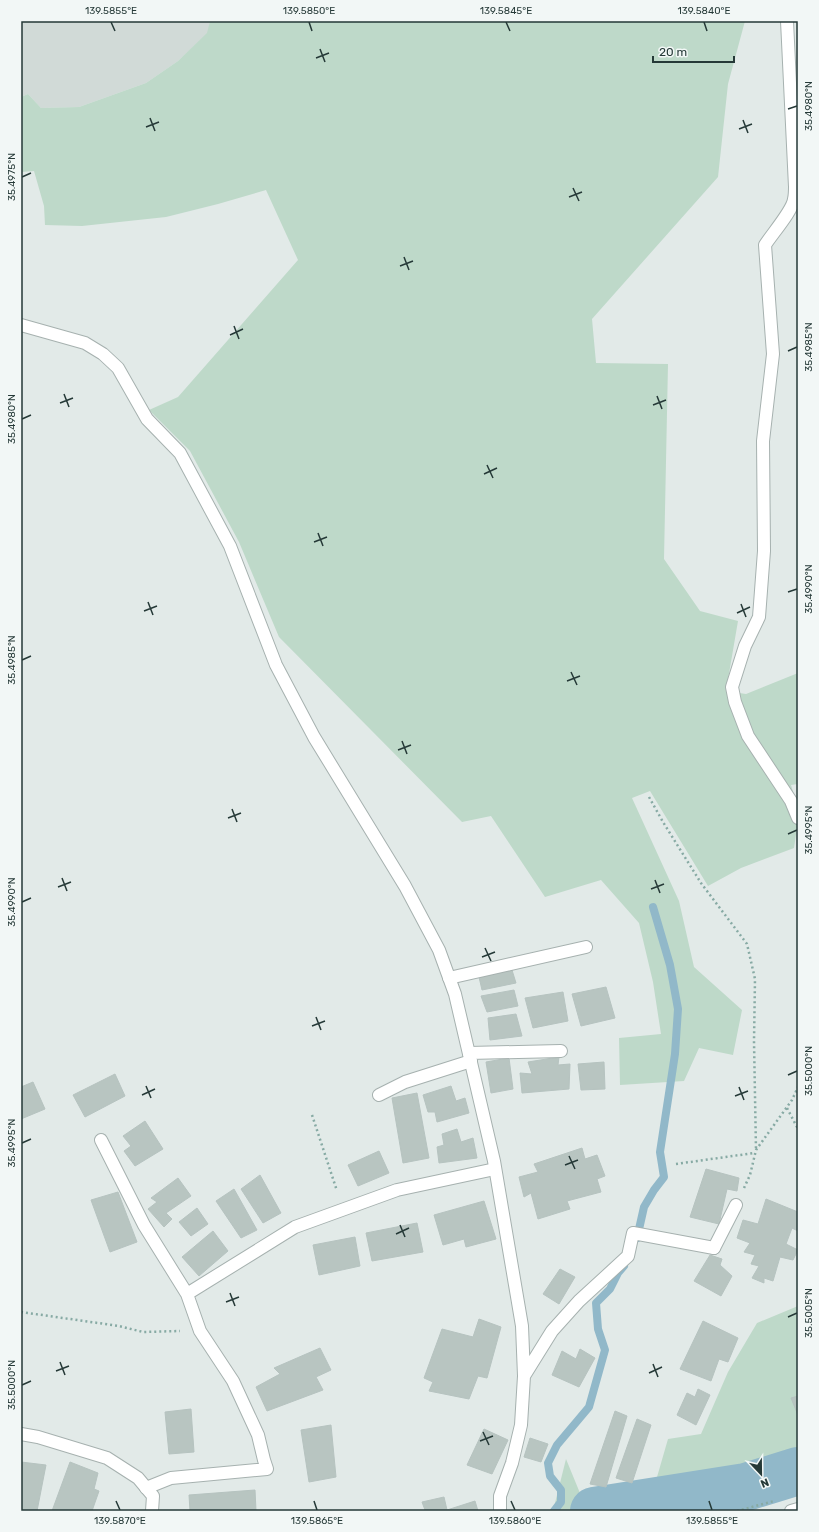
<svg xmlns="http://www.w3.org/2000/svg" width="819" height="1532" font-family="Rubik,sans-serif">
<rect width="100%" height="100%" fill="#e2eae8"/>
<path fill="#d1dad7" d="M21,21H210L208,33L178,61L146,83L79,107L41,108L28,94L21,97Z"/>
<path fill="#bed9c9" d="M210,21H745L728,84L718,177L592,319L596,363L668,364L664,559L700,611L738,621L726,691L746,694L798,673V784L791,785L798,808V821L794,848L741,868L708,886L650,791L632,798L679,901L694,967L742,1010L733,1055L699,1048L684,1081L620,1085L619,1038L661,1034L653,982L639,923L601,880L545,897L491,816L462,822L279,637L239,542L190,451L149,410L178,397L298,260L266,190L218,204L166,217L82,226L45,225L44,206L34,171L21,172V97L28,94L41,108L79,107L146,83L178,61L207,33Z
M798,1306V1479L764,1490L665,1504L553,1511L566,1459L582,1498L631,1494L655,1484L668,1439L701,1434L728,1372L757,1323Z"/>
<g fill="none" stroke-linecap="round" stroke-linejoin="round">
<path stroke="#91b8c9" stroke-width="8" d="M637,1238L644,1207L654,1190L664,1177L660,1152L675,1054L678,1009L670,965L653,907
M554,1511L561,1502V1490L550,1476L548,1463L557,1445L589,1407L605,1350L598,1329L596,1303L610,1289L618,1273L624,1266"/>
<path stroke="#91b8c9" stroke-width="48" d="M594,1511L746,1487L798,1471"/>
</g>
<path fill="#b8c5c1" stroke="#b6c3c0" d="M512,970L516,983L482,990L479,977Z
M606,987L615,1018L581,1026L572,994Z
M514,990L518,1006L487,1012L481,996Z
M563,992L568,1021L533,1028L525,998Z
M516,1014L522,1036L490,1040L488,1018Z
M559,1057L558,1065L570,1064L569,1089L522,1093L520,1073L532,1074L528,1062Z
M509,1058L513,1089L491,1093L486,1062Z
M604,1062L605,1089L581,1090L578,1064Z
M115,1074L125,1096L85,1117L73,1095Z
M33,1082L45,1109L21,1119V1087Z
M451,1086L456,1101L465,1098L469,1113L437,1122L435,1112H428L423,1095Z
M417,1093L429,1158L403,1163L392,1098Z
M145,1121L163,1149L135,1166L124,1151L131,1146L123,1136Z
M457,1129L461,1142L473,1138L477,1158L439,1163L437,1147L444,1145L442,1134Z
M582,1148L585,1159L597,1155L605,1176L597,1179L601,1192L567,1201L570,1209L538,1219L531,1193L524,1197L519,1177L538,1172L534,1164Z
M379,1151L389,1173L358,1186L348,1165Z
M706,1169L739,1178L737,1191L727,1189L719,1224L690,1217Z
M260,1175L281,1213L263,1223L241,1189Z
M178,1178L191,1196L166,1213L172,1219L164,1227L148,1209L157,1202L151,1198Z
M234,1189L257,1230L241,1238L216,1201Z
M118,1192L137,1242L110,1252L91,1200Z
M766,1199L798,1212V1231L792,1228L786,1244L798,1250L793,1260L780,1257L773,1281L764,1278V1283L752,1278L759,1266L751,1264L755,1255L744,1252L750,1243L737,1238L743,1220L758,1224Z
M484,1201L496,1239L466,1247L464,1239L443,1245L434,1215Z
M197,1208L208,1224L191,1236L179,1222Z
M417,1223L423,1252L372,1261L366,1233Z
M213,1231L228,1251L199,1276L182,1257Z
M355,1237L360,1266L319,1275L313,1245Z
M710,1255L722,1259L720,1265L732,1276L721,1296L694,1281Z
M560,1269L575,1277L559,1304L543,1294Z
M479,1319L501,1327L487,1378L478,1376L469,1399L429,1391L433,1382L424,1378L442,1329L473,1337Z
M703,1321L738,1338L728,1362L719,1359L711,1381L680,1369Z
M320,1348L331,1370L316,1377L323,1390L267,1411L256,1387L280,1374L274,1368Z
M580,1349L595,1358L579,1387L552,1375L562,1351L576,1359Z
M698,1389L710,1395L696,1425L677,1415L687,1393L695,1397Z
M798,1396V1415L791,1398Z
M191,1409L194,1452L169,1454L165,1412Z
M615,1411L627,1416L606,1487L590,1484Z
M637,1419L651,1425L632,1483L616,1478Z
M331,1425L336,1477L309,1482L301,1430Z
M484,1429L508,1440L492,1474L467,1465Z
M530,1438L548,1444L541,1462L524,1457Z
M21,1462L46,1465L37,1511H21Z
M70,1462L98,1473L94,1489L99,1491L92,1511H52Z
M255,1490L256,1511H190L189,1495Z
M444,1497L447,1510L475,1501L478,1511H424L425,1510L422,1502Z"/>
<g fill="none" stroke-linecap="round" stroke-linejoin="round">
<g stroke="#a6b1af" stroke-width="14">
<path id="service" d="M787,21L795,187C795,191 795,195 794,199C793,210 772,234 765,245L773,354L763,441L764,551L759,617L745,646L732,687L735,702L748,736L791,801L798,818
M449,978L586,947
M469,1053L561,1051
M379,1095L405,1082L471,1061
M101,1140L144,1225L187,1294L295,1227L397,1190L495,1169
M714,1248L736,1205
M146,1488L171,1478L267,1469L264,1460L258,1435L233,1381L200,1331L187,1294"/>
</g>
<g stroke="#a6b1af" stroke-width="14">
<path id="minor" d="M21,325L85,343L103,354L118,368L147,419L180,453L230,546L276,665L314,737L405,886L439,950L455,994L494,1161L522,1326L524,1376L521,1425L512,1463L500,1496V1511
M524,1376L552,1331L579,1301L628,1256L633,1233L714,1248
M21,1434L38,1437L107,1458L138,1478L153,1496L152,1511"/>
</g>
<g stroke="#a6b1af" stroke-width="14">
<path id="tertiary" d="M791,1511L798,1509"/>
</g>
<path stroke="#87aaa4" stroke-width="2.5" stroke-dasharray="2 3" stroke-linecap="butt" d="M649,797L663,822L701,883L747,944L755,979L754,1041L756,1150
M787,1108L798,1129
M312,1115L337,1191
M676,1164L754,1153
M744,1188L750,1175L756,1150L792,1100L798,1087
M21,1312L119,1326L143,1332L180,1331
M737,1511L774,1501"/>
<use href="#service" stroke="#fff" stroke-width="12"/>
<use href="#minor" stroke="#fff" stroke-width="12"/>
<use href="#tertiary" stroke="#fff" stroke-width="12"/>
</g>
<path fill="none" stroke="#253937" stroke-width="1.5" d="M111,22L115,31M309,22L312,31M506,22L510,31M704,22L707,31M320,49L325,62M316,58L329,53M788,109L797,106M150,118L155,131M743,120L748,133M146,127L159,122M739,129L752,124M22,177L31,173M573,188L579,201M569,197L582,192M404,257L409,270M400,266L413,261M234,326L239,339M230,335L243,329M788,351L797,347M64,394L69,407M657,396L662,409M60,403L73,398M653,405L666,400M22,419L31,415M487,465L493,478M484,474L497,468M318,533L323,546M314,542L327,537M788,592L797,589M148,602L153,615M741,604L746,617M144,611L157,606M737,613L750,607M22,660L31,656M571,672L577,685M567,681L580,676M402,741L407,754M398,750L411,745M232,809L237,822M228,818L241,813M788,834L797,830M62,878L67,891M655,880L660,893M58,887L71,882M651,889L664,884M22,902L31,898M485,948L491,961M482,957L495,952M316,1017L321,1030M312,1026L325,1021M788,1075L797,1071M146,1086L151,1098M739,1087L744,1100M142,1095L155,1089M735,1096L748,1091M22,1143L31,1139M569,1156L575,1169M565,1165L578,1160M400,1225L405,1237M396,1234L409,1228M230,1293L235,1306M226,1302L239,1297M788,1317L797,1313M60,1362L65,1375M653,1364L658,1377M56,1371L69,1366M649,1373L662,1367M22,1385L31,1381M483,1432L489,1445M480,1441L493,1436M116,1501L120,1510M314,1501L317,1510M511,1501L515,1510M709,1501L712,1510"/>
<rect width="819" height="1532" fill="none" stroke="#f2f7f6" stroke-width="44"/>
<g transform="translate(761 1474) rotate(158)" stroke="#f2f7f6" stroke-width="3" paint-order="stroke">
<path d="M0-3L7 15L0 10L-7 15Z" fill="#253937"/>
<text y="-6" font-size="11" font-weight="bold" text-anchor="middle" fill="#253937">N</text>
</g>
<path d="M653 56v6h81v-6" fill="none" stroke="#253937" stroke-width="2"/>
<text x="659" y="56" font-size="12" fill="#253937" stroke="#f2f7f6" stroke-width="3" paint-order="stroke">20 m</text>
<rect x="22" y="22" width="775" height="1488" fill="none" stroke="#253937" stroke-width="1.5"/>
<g font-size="10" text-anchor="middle" fill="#253937">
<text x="111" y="14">139.5855°E</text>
<text x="309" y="14">139.5850°E</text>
<text x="506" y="14">139.5845°E</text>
<text x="704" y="14">139.5840°E</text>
<text transform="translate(808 106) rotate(-90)" y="4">35.4980°N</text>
<text transform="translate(11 177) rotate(-90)" y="4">35.4975°N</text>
<text transform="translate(808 347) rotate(-90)" y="4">35.4985°N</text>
<text transform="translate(11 419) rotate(-90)" y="4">35.4980°N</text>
<text transform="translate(808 589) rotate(-90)" y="4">35.4990°N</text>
<text transform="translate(11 660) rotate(-90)" y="4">35.4985°N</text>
<text transform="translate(808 830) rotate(-90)" y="4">35.4995°N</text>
<text transform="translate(11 902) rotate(-90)" y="4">35.4990°N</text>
<text transform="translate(808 1071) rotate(-90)" y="4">35.5000°N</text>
<text transform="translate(11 1143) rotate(-90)" y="4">35.4995°N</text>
<text transform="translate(808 1313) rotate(-90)" y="4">35.5005°N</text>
<text transform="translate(11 1385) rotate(-90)" y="4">35.5000°N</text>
<text x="120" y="1524">139.5870°E</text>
<text x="317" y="1524">139.5865°E</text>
<text x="515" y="1524">139.5860°E</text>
<text x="712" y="1524">139.5855°E</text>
</g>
</svg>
